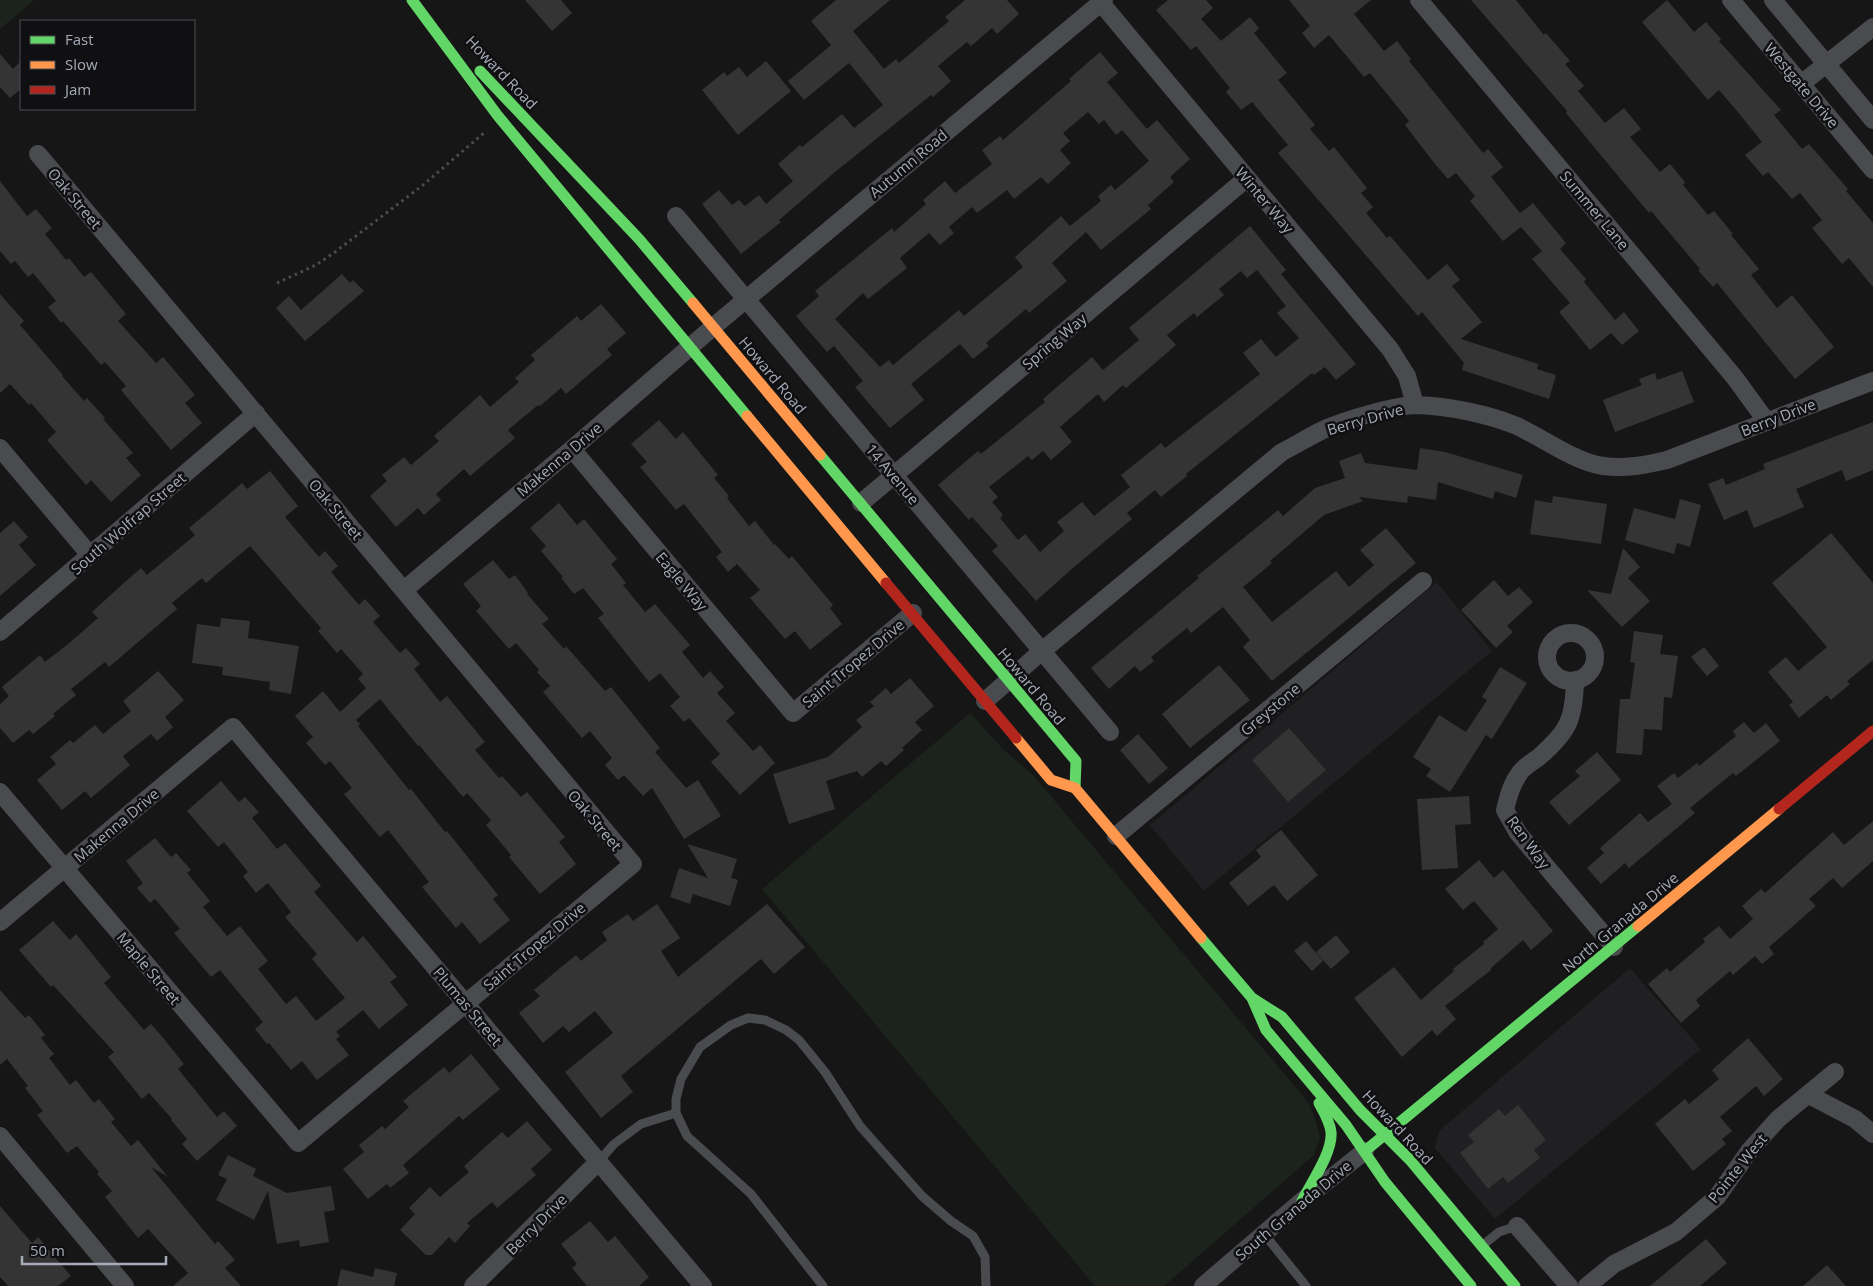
<svg xmlns="http://www.w3.org/2000/svg" width="1873" height="1286" font-family="'Open Sans',sans-serif">
<rect width="100%" height="100%" fill="#161616"/>
<path fill="#202022" d="M1437,582L1492,651L1204,891L1150,825Z
M1630,968L1701,1049L1495,1219L1435,1148L1439,1131Z"/>
<path fill="#1c231d" d="M0,0H34L0,29Z
M970,713L1002,748L1033,775L1308,1102L1316,1121L1320,1139L1313,1156L1164,1286H1095L762,889Z"/>
<path fill="#343435" fill-rule="evenodd" d="M525,0H561L572,13L552,31Z
M836,0H890L853,31L884,69L896,59L899,63L949,21L945,17L965,0H1007L1019,14L997,34L992,28L971,46L967,42L938,66L951,81L933,97L931,95L835,172L779,220L781,222L741,254L702,204L719,190L732,205L739,200L745,206L759,195L766,204L793,181L778,164L800,145L802,147L842,114L854,128L883,105L849,63L804,100L788,81L831,45L811,21Z
M1168,0H1206L1213,8L1201,19L1221,41L1250,17L1259,28L1254,33L1287,73L1278,80L1315,125L1310,129L1329,151L1334,147L1367,188L1361,193L1373,207L1366,213L1387,238L1390,236L1428,280L1447,264L1460,280L1452,286L1482,322L1461,339L1538,364L1537,369L1556,375L1549,399L1462,370L1464,363L1422,312L1418,316L1278,153L1288,145L1252,102L1241,110L1226,92L1230,88L1196,46L1191,50L1156,10Z
M1289,0H1371L1354,14L1384,51L1397,41L1411,59L1409,61L1483,153L1488,149L1503,167L1491,177L1520,213L1533,203L1566,243L1560,249L1586,279L1584,282L1615,320L1624,312L1639,331L1622,345L1611,333L1590,350L1559,312L1570,303L1532,259L1542,251L1521,227L1503,241L1470,201L1475,196L1456,173L1448,179L1435,164L1405,125L1409,121L1370,73L1364,77L1329,35L1314,48L1302,33L1310,26Z
M1471,0H1516L1544,35L1546,33L1570,61L1565,64L1584,86L1578,91L1605,123L1624,108L1641,129L1630,137L1660,172L1670,164L1685,182L1683,185L1708,215L1714,211L1733,234L1731,235L1759,269L1751,275L1777,308L1792,295L1834,347L1795,379L1717,283L1713,287L1698,270L1700,269L1651,211L1649,213L1604,159L1566,113L1567,111Z
M1667,0L1694,32L1706,22L1721,39L1719,41L1781,110L1774,115L1802,149L1809,144L1848,189L1846,191L1873,223V287L1849,258L1842,264L1812,228L1822,220L1800,193L1792,199L1768,172L1763,176L1745,155L1762,142L1737,111L1719,90L1708,100L1642,22Z
M1100,52L1118,73L1107,82L1147,129L1157,120L1190,159L1170,177L1174,182L1148,205L1151,209L1101,250L1086,232L1052,263L1067,281L1029,313L1026,309L986,343L989,346L973,359L960,344L911,384L924,400L890,428L855,387L863,381L834,346L827,352L796,316L819,296L815,291L892,228L894,232L926,204L923,200L945,181L955,193L992,164L982,150L1000,136L1003,140L1071,81L1069,79ZM1088,112L1099,124L1104,120L1116,135L1122,130L1149,161L1115,190L1111,185L1098,196L1101,201L1070,226L1061,216L1015,257L1023,267L964,316L959,310L893,365L889,360L880,367L835,319L863,293L868,299L907,268L900,258L929,233L940,245L954,233L949,227L972,207L977,213L1007,190L1014,199L1041,177L1048,184L1071,163L1060,150L1070,141L1063,133Z
M0,54L13,69L21,61V89L10,98L0,87Z
M766,61L791,91L738,135L702,90L724,72L727,76L739,67L747,77Z
M0,181L27,216L36,209L52,228L45,234L66,260L69,258L84,277L91,272L126,314L118,321L156,363L163,357L195,395L185,403L202,423L171,450L121,390L126,386L105,362L101,365L63,321L61,323L48,307L56,301L33,273L28,277L15,261L11,264L0,251Z
M1250,226L1286,270L1281,274L1356,364L1336,380L1325,367L1314,375L1312,373L1186,474L1187,476L1161,497L1155,490L1127,513L1132,519L1074,567L1036,601L992,551L998,546L972,517L969,520L938,485L978,451L981,454L1045,402L1043,399L1092,357L1103,370L1139,340L1129,328ZM1257,270L1286,306L1277,313L1299,338L1276,357L1261,339L1243,353L1260,374L1165,448L1161,443L1121,475L1130,487L1094,516L1082,502L1057,522L1064,531L1040,552L1025,534L1018,540L1000,518L1003,515L992,502L998,497L989,487L1028,456L1032,460L1043,451L1051,460L1072,442L1060,427L1098,394L1104,402L1123,385L1126,388L1176,345L1167,335L1194,313L1197,317L1224,295L1219,289L1241,271L1247,278Z
M342,274L350,283L353,280L364,291L305,341L276,308L289,296L301,310Z
M0,294L24,321L20,325L63,375L62,376L84,401L87,398L105,418L103,419L133,453L126,458L141,475L111,502L91,480L86,485L47,440L56,432L31,403L29,405L10,384L0,393Z
M601,304L626,333L607,349L612,355L566,394L561,388L540,406L538,405L508,430L515,438L470,476L464,469L436,494L441,500L424,515L418,508L396,527L370,496L387,481L382,475L404,457L411,465L439,441L434,436L480,395L490,407L519,382L515,378L535,360L531,355L577,316L581,321Z
M1682,371L1694,402L1615,432L1603,400L1642,385L1639,379L1655,373L1657,380Z
M659,420L676,439L683,432L718,475L714,478L729,496L727,498L749,526L755,521L774,545L775,544L789,559L792,556L833,605L830,608L842,624L810,650L795,631L785,639L750,598L760,590L737,564L728,572L716,557L722,552L684,504L676,510L640,467L647,462L631,444Z
M1873,422V470L1846,481L1842,470L1796,489L1804,507L1754,528L1747,510L1724,520L1708,484L1723,478L1726,485L1765,469L1763,464Z
M1420,448L1445,452L1523,475L1516,498L1495,491L1493,499L1438,482L1436,500L1408,496L1407,503L1359,497L1363,501L1324,515L1270,561L1272,563L1243,587L1272,622L1336,571L1349,587L1374,565L1360,550L1386,528L1416,563L1272,681L1243,647L1250,640L1223,607L1191,633L1187,628L1151,657L1154,661L1140,672L1135,666L1109,689L1091,668L1199,578L1197,576L1278,510L1283,516L1315,488L1345,478L1339,461L1361,453L1365,463L1417,470Z
M270,471L298,506L285,517L319,557L325,551L338,566L331,572L359,605L365,599L380,616L373,622L400,653L406,648L420,664L414,669L440,702L447,696L485,742L475,750L499,778L502,776L521,797L527,792L565,837L559,842L576,864L540,894L509,857L511,855L486,825L491,820L467,793L463,797L419,745L418,746L380,699L356,720L360,724L358,726L409,790L411,789L445,832L447,831L498,895L493,899L510,920L480,944L462,922L456,928L422,887L429,882L388,830L380,837L344,794L352,788L330,761L325,765L306,743L313,737L295,716L323,691L340,712L366,688L358,679L363,674L341,649L337,653L318,631L321,628L250,546L206,583L202,578L172,603L177,609L109,667L105,662L71,689L76,695L53,714L55,716L33,734L29,730L13,743L0,728V704L9,696L2,687L40,655L45,662L68,644L98,618L92,612L126,581L141,568L147,575L195,535L189,528L220,502L242,483L247,489Z
M1553,496L1607,504L1601,544L1530,534L1535,500L1552,503Z
M1680,499L1701,505L1690,547L1677,543L1674,554L1625,540L1634,508L1675,519Z
M559,503L577,525L584,519L617,559L611,564L626,583L623,585L645,612L655,604L677,630L690,645L682,652L703,678L710,671L724,687L717,693L735,713L726,721L753,751L760,745L775,763L740,795L711,762L720,754L689,718L684,722L670,706L680,697L660,673L649,682L598,618L604,614L583,588L574,594L561,578L563,577L541,551L546,546L530,528Z
M14,521L28,537L19,545L36,565L0,596V533Z
M1831,533L1873,583V660L1847,681L1850,684L1831,700L1827,695L1799,718L1789,705L1793,702L1768,672L1786,657L1798,671L1827,647L1772,583Z
M1623,548L1640,567L1628,578L1650,601L1622,627L1587,590L1611,594Z
M493,560L509,579L515,575L528,593L527,594L549,619L542,624L564,649L566,646L605,691L611,687L660,748L655,752L686,788L698,780L721,816L684,839L652,788L643,796L624,775L618,780L605,765L612,758L590,731L582,738L543,692L550,686L537,672L539,670L516,643L509,649L476,611L481,606L463,584Z
M1494,580L1508,596L1519,587L1533,602L1507,626L1513,632L1496,648L1461,610Z
M221,618L250,621L248,638L299,646L291,694L269,690L270,682L222,675L223,667L192,663L197,624L220,627Z
M1634,631L1663,635L1660,654L1678,656L1672,698L1664,697L1662,730L1644,729L1642,755L1616,753L1620,699H1630L1635,663L1630,662Z
M1704,647L1719,666L1707,676L1691,657Z
M1219,665L1250,700L1190,748L1162,714Z
M1500,667L1527,683L1492,739L1486,735L1450,792L1426,776L1431,769L1413,757L1439,715L1466,732L1487,700L1482,697Z
M158,671L184,700L165,717L173,727L157,741L151,734L123,756L130,765L91,798L85,791L62,810L37,780L56,764L50,757L70,740L73,743L95,725L103,734L131,711L123,701Z
M910,678L934,706L915,722L922,730L902,748L904,750L886,766L881,761L862,777L857,771L826,781L835,809L789,824L773,774L828,757L862,727L856,720L874,706L870,702L886,688L891,694Z
M1744,722L1754,733L1766,723L1780,741L1736,776L1733,773L1690,808L1695,813L1629,868L1625,863L1601,884L1587,868L1604,853L1600,848L1640,813L1648,822L1672,804L1657,786L1674,773L1678,778L1697,763L1699,766L1736,736L1733,731Z
M1289,728L1326,770L1288,802L1252,760Z
M1138,734L1168,768L1149,784L1120,750Z
M1597,752L1621,780L1569,825L1549,802L1580,776L1575,771Z
M221,781L239,802L245,797L259,812L252,818L277,849L285,843L307,869L321,886L314,892L357,942L363,936L397,977L390,982L408,1005L379,1029L363,1010L336,1032L340,1036L336,1039L349,1055L317,1080L302,1061L291,1070L269,1043L267,1044L255,1029L263,1022L220,970L211,977L174,933L180,929L155,899L150,903L137,888L143,883L126,861L155,838L171,857L176,853L191,870L187,873L210,901L203,907L227,936L240,926L268,961L258,969L286,1004L296,996L316,1021L345,998L312,959L317,954L285,917L291,912L268,883L256,893L243,876L248,872L224,842L218,847L187,811Z
M1469,796L1471,824L1455,825L1458,868L1422,870L1417,799Z
M1873,821V861L1842,888L1833,878L1809,899L1816,906L1769,947L1774,954L1762,964L1755,956L1733,975L1730,971L1696,1000L1700,1006L1681,1023L1648,984L1667,968L1670,972L1705,942L1703,939L1719,926L1730,939L1753,919L1742,906L1761,889L1765,893L1833,832L1844,845Z
M1281,830L1318,875L1287,901L1274,885L1248,906L1229,883L1261,857L1256,850Z
M687,844L737,859L731,878L738,880L730,906L693,894L690,904L670,897L679,868L708,878Z
M1479,860L1494,878L1503,870L1553,931L1531,950L1523,940L1491,968V970L1445,1006L1456,1019L1437,1036L1432,1030L1402,1057L1354,998L1394,967L1421,1000L1454,971L1453,969L1484,944L1483,942L1498,929L1474,901L1463,910L1445,889Z
M657,904L680,938L661,951L678,977L767,904L805,947L774,974L761,959L621,1076L633,1092L601,1118L565,1072L613,1033L595,1011L569,1032L563,1026L543,1043L519,1013L540,996L534,990L560,968L576,955L581,961L607,940L602,932L628,914L633,921Z
M53,921L70,940L76,934L111,977L104,983L144,1030L151,1024L164,1039L184,1064L178,1069L217,1117L224,1111L237,1126L197,1161L182,1144L187,1139L171,1120L172,1119L149,1093L142,1099L108,1057L114,1052L53,985L51,987L19,950Z
M1336,935L1350,952L1331,969L1316,952Z
M1306,941L1323,961L1312,971L1294,951Z
M0,990L25,1018L29,1015L45,1035L41,1038L54,1054L49,1058L70,1085L76,1080L94,1103L99,1099L115,1119L111,1122L131,1146L138,1140L168,1177L151,1167L215,1244L218,1241L235,1260L225,1268L241,1286H173L188,1273L148,1229L138,1238L105,1197L112,1191L97,1174L99,1172L77,1146L67,1153L37,1115L43,1111L25,1088L28,1086L7,1059L0,1065Z
M1748,1038L1783,1079L1764,1096L1756,1086L1720,1117L1732,1131L1722,1139L1726,1144L1693,1171L1655,1124L1685,1099L1689,1104L1719,1079L1712,1070Z
M471,1054L500,1089L463,1120L459,1116L403,1165L409,1173L390,1188L387,1184L368,1199L343,1169L364,1152L359,1145L382,1126L385,1129L409,1107L403,1101L444,1067L449,1073Z
M1518,1105L1546,1140L1534,1150L1540,1158L1508,1183L1503,1177L1488,1189L1460,1153L1474,1142L1468,1135L1499,1109L1505,1116Z
M527,1121L552,1150L531,1169L536,1175L497,1208L492,1202L467,1223L470,1226L455,1243L449,1237L432,1255H426L400,1230L415,1214L409,1208L430,1187L440,1197L469,1172L464,1166L502,1132L508,1138Z
M228,1155L256,1169L253,1176L287,1193L331,1186L335,1210L324,1212L329,1242L300,1247L299,1240L277,1244L268,1191L254,1220L216,1200L227,1179L218,1175Z
M0,1206L32,1243L38,1237L71,1276L58,1286H8L0,1277Z
M590,1221L608,1242L615,1236L649,1277L639,1286H587L572,1268L577,1264L561,1244Z
M1706,1239L1727,1263L1700,1286H1650Z
M1827,1265L1846,1286H1803Z
M375,1268L397,1273L394,1286H337L341,1269L373,1277Z"/>
<g fill="none" stroke-linecap="round" stroke-linejoin="round">
<path stroke="#4c4d51" stroke-width="3" stroke-dasharray="2.5 4" stroke-linecap="butt" d="M277,283L316,265L335,252L423,185L485,132"/>
<path stroke="#4a4b4f" stroke-width="9" d="M599,1161L614,1144L641,1124L676,1113
M1264,1234L1306,1286
M1483,1245L1499,1232L1517,1226
M823,1286L751,1194L687,1136L676,1113V1099L681,1079L700,1047L731,1025L748,1018L765,1020L786,1030L799,1040L825,1072L860,1126L922,1196L951,1221L973,1236L985,1257L986,1286"/>
<path stroke="#4a4b4f" stroke-width="18" d="M1419,0L1735,378L1767,422
M1731,0L1873,170
M1773,0L1873,120
M1101,3L1390,349L1407,376L1415,405
M1801,84L1873,27
M676,216L1110,732
M0,448L90,555
M572,449L793,713L913,613
M861,503L1247,178
M404,590L572,449L713,327L1104,0
M0,632L256,413
M1547 657a24 24 0 1 1 48 0a24 24 0 1 1-48 0Z
M1575,680C1574,719 1569,731 1539,757C1533,762 1523,767 1519,774C1511,785 1508,798 1505,810L1518,833L1614,947
M985,701L1042,651L1282,452C1296,445 1310,436 1325,429C1345,420 1396,405 1417,405C1448,406 1488,414 1517,426C1543,438 1575,462 1603,466C1625,469 1646,465 1667,460L1873,381
M0,792L298,1143L633,864L38,154
M1116,836L1423,581
M0,922L233,727L703,1286
M1809,1095L1855,1119L1873,1134
M0,1136L125,1286
M1517,1226L1569,1286
M473,1286L599,1161
M1203,1286L1302,1201L1365,1151
M1587,1286L1614,1264L1676,1232L1717,1197L1750,1150L1778,1119L1835,1072"/>
<path stroke="#63d668" stroke-width="11" d="M412,0L498,116L747,416
M480,71L639,239L693,303
M820,455L1076,761L1075,788
M1201,938L1252,998L1266,1030L1346,1125L1385,1182L1471,1286
M1252,998L1282,1017L1360,1110L1410,1160L1515,1286
M1365,1151L1638,926
M1302,1201C1311,1183 1333,1152 1331,1132C1330,1122 1324,1112 1319,1103"/>
<path stroke="#ff974d" stroke-width="11" d="M693,303L820,455
M747,416L886,583
M1016,738L1051,780L1075,788L1201,938
M1638,926L1779,809"/>
<path stroke="#b3261e" stroke-width="11" d="M886,583L1016,738
M1779,809L1873,731"/>
</g>
<g text-anchor="middle" dominant-baseline="central" stroke-width="5" stroke-linejoin="round" paint-order="stroke">
<g font-size="15" fill="#a7abb7" stroke="#101012">
<text transform="translate(502 72) rotate(46)">Howard Road</text>
<text transform="translate(1802 85) rotate(50)">Westgate Drive</text>
<text transform="translate(908 163) rotate(-40)">Autumn Road</text>
<text transform="translate(75 198) rotate(50)">Oak Street</text>
<text transform="translate(1265 200) rotate(50)">Winter Way</text>
<text transform="translate(1595 210) rotate(50)">Summer Lane</text>
<text transform="translate(1054 341) rotate(-40)">Spring Way</text>
<text transform="translate(773 375) rotate(50)">Howard Road</text>
<text transform="translate(1778 417) rotate(-21)">Berry Drive</text>
<text transform="translate(1365 419) rotate(-16)">Berry Drive</text>
<text transform="translate(559 459) rotate(-40)">Makenna Drive</text>
<text transform="translate(893 474) rotate(50)">14 Avenue</text>
<text transform="translate(336 509) rotate(50)">Oak Street</text>
<text transform="translate(128 523) rotate(-41)">South Wolfrap Street</text>
<text transform="translate(682 581) rotate(50)">Eagle Way</text>
<text transform="translate(853 663) rotate(-40)">Saint Tropez Drive</text>
<text transform="translate(1032 686) rotate(50)">Howard Road</text>
<text transform="translate(1270 709) rotate(-40)">Greystone</text>
<text transform="translate(595 820) rotate(50)">Oak Street</text>
<text transform="translate(116 825) rotate(-40)">Makenna Drive</text>
<text transform="translate(1529 842) rotate(54)">Ren Way</text>
<text transform="translate(1620 922) rotate(-40)">North Granada Drive</text>
<text transform="translate(534 946) rotate(-40)">Saint Tropez Drive</text>
<text transform="translate(149 968) rotate(50)">Maple Street</text>
<text transform="translate(468 1006) rotate(50)">Plumas Street</text>
<text transform="translate(1398 1127) rotate(47)">Howard Road</text>
<text transform="translate(1737 1168) rotate(-51)">Pointe West</text>
<text transform="translate(1293 1210) rotate(-40)">South Granada Drive</text>
<text transform="translate(536 1224) rotate(-45)">Berry Drive</text>
</g>
</g>
<rect x="20" y="20" width="175" height="90" fill="#101012" stroke="#4c4e54"/>
<rect x="30" y="36" width="25" height="8" fill="#63d668" stroke="#4c4e54"/>
<text x="65" y="45" font-size="15" fill="#a7abb7">Fast</text>
<rect x="30" y="61" width="25" height="8" fill="#ff974d" stroke="#4c4e54"/>
<text x="65" y="70" font-size="15" fill="#a7abb7">Slow</text>
<rect x="30" y="86" width="25" height="8" fill="#b3261e" stroke="#4c4e54"/>
<text x="65" y="95" font-size="15" fill="#a7abb7">Jam</text>
<path d="M22 1256v8h144v-8" fill="none" stroke="#a7abb7" stroke-width="2.5"/>
<text x="30" y="1256" font-size="15" fill="#a7abb7" stroke="#101012" stroke-width="4" paint-order="stroke">50 m</text>
</svg>
